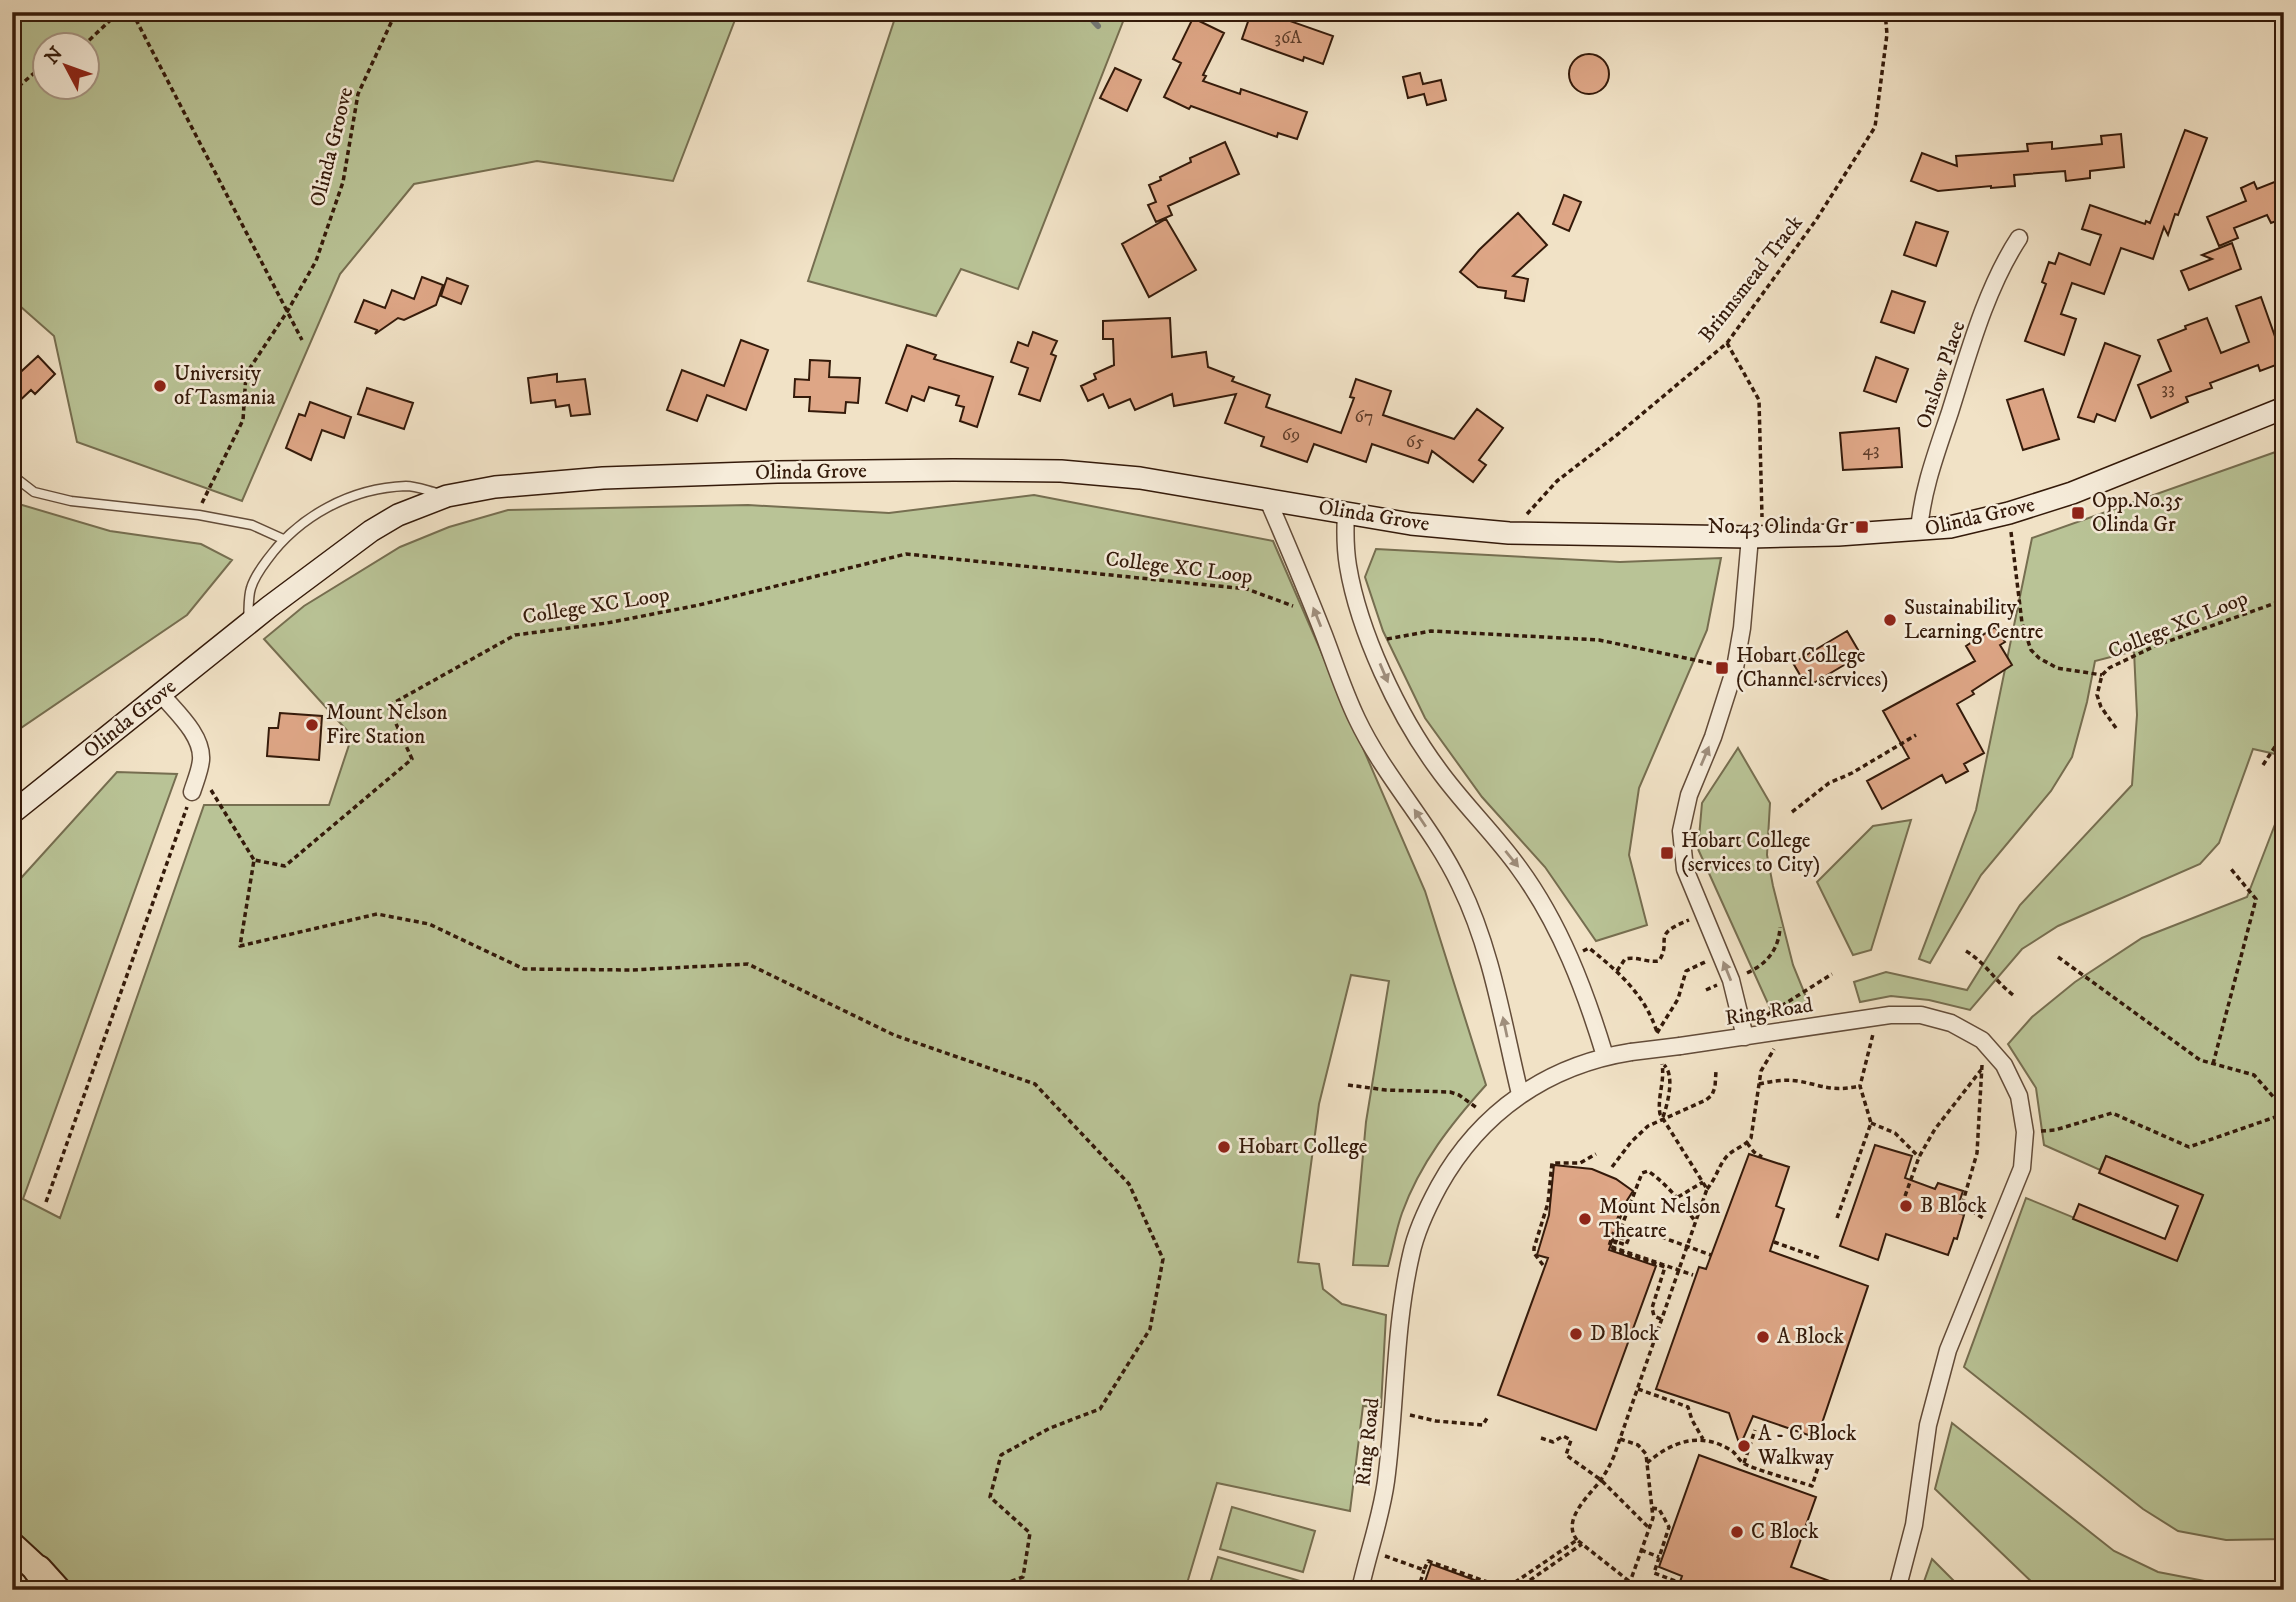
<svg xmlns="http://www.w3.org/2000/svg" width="2296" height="1602" font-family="'IM FELL DW Pica',serif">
<rect width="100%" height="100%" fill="#f1e2c6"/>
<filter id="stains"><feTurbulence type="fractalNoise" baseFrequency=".00286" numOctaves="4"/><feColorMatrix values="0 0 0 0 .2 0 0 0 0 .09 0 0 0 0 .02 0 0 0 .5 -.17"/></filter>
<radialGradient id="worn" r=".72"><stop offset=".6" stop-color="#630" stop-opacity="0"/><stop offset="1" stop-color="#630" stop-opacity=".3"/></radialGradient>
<path fill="#b9c396" stroke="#766e50" stroke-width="2" fill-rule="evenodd" d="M12,12H738L673,181L537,161L414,184L340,274L242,501L77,442L54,336L12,299ZM46,46H88V88H46Z
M897,12H1112L1124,19L1018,289L961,269L936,316L808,281Z
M2284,449V756L2253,749L2219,843L2200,864L2058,926L2022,949L1970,1010L1929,1000L1891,996L1860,1002L1854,982L1886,972L1967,990L2020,905L2132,785L2137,715L2134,651L2095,661L2087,702L2072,757L2051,791L1981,875L1930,963L1919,959L1976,810L2032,538Z
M1034,495L1273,541L1425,891L1486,1085C1451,1124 1420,1163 1402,1213C1396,1230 1393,1248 1388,1266L1353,1265L1366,1122L1389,981L1351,975L1319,1104L1298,1262L1319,1264L1323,1289L1342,1304L1386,1315L1381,1407L1363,1406L1350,1511L1217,1483L1185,1590H56L12,1546V888L117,772L177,774L23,1199L60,1218L204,805H329L352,736L264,639L304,606L400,547L449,527L508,510L748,505L889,513Z
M12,502L110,531L201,544L232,560L187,615L12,734Z
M1376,549L1620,562L1721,558L1707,630L1639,788L1629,855L1647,925L1596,941L1545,867L1482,797L1425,718L1383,631L1365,577Z
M1738,748L1770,803L1767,855L1773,886L1793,965L1811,1009L1774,1017L1698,849L1702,803Z
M2284,801V1539L2226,1540L2178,1531L2143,1509L1964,1367L2026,1198L2177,1260L2203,1195L2106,1156L2100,1170L2044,1145L2036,1088L2008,1044L2032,1017L2075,982L2142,938L2247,897Z
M1911,820L1871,950L1853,955L1817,882L1873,826Z
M1952,1423L2114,1551L2158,1572L2215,1583L2284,1585V1590H2040L1935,1489Z
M1232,1507L1315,1531L1303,1572L1220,1549Z
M1218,1557L1300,1581L1298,1590H1208Z
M1932,1559L1963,1590H1921Z"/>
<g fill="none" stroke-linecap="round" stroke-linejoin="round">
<path stroke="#757a78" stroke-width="6" d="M1085,12L1098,26"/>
</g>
<path fill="#dea686" stroke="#341a0a" stroke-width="2" d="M1251,13L1266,18L1267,13L1333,36L1323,64L1304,57L1303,61L1242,39Z
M1193,18L1224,33L1203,75L1206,76L1203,81L1240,94L1241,89L1307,112L1297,139L1278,133L1277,137L1191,106L1189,109L1164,97L1181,63L1173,59Z
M1569 74a20 20 0 1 1 40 0a20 20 0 1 1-40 0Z
M1115,68L1141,80L1127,111L1100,98Z
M1420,73L1423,84L1441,80L1446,100L1427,105L1424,94L1408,98L1403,77Z
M2185,130L2207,138L2178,215L2175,214L2168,235L2164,227L2153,259L2121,248L2104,294L2072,283L2061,314L2076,319L2064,355L2025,341L2046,284L2042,282L2049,262L2055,264L2059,253L2090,265L2101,235L2082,229L2090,205L2145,224L2146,221L2150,223Z
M2121,134L2124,167L2090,171V178L2066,181L2065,171L2014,175L2015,186L1991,188V186L1938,191L1911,181L1922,153L1957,166L1956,156L2028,151L2027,144L2052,142V149L2102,144L2101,136Z
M1225,142L1239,174L1168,206L1172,215L1156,222L1148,205L1156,202L1149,185L1161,180L1160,177L1191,162L1190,158Z
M2277,181L2284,197V218L2271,223L2267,215L2234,228L2238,238L2219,246L2207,217L2246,201L2241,188L2254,182L2257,189Z
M1564,195L1581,202L1569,231L1553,224Z
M1518,213L1547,245L1513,276L1528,279L1524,301L1505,298L1506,291L1478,287L1460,272L1479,250Z
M1166,219L1196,270L1149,297L1122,244Z
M1916,222L1948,232L1936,266L1904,255Z
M2232,243L2241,269L2189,290L2181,271L2212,259L2202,255Z
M422,277L443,285L436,305L404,320L398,318L375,334L377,330L355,322L364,300L385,308L392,290L414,299Z
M447,278L468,286L461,304L441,296Z
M1892,291L1925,302L1914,333L1881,322Z
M2261,297L2284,362L2260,371L2258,365L2210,383L2212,388L2186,397L2188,402L2151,418L2138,385L2171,371L2158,340L2186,329L2185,326L2207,318L2221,353L2249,342L2236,306Z
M1170,318L1172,357L1206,352L1208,367L1234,377L1232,381L1270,395L1266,407L1341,433L1354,398L1350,397L1356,379L1391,391L1383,415L1454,439L1477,409L1503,428L1479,460L1486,465L1473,482L1432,451L1428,463L1372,444L1366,462L1314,444L1307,462L1261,446L1264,437L1225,423L1236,394L1174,406L1172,394L1135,410L1130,399L1109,408L1103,394L1088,401L1081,386L1096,379L1094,374L1114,365L1113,339H1103V321Z
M1033,332L1057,341L1051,354L1056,356L1040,401L1019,394L1028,368L1011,362L1018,342L1028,346Z
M741,340L768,350L746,410L707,395L697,421L667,410L682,370L724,386Z
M2105,343L2140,356L2115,421L2097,414L2094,422L2078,417Z
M907,345L936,355L934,359L993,377L977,427L960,421L964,407L956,405L959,396L929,387L924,401L912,396L907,411L886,403Z
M38,356L55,374L35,394L31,390L12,408V380Z
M1876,357L1908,369L1896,402L1864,391Z
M810,360L830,361L829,377L860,378L858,403L846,402L845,413L809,411L810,397H794L795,379L809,380Z
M557,374V382L585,379L590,414L571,416L569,405L556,407L555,400L531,403L528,378Z
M367,388L413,403L404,429L358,414Z
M2043,389L2059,439L2023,450L2007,400Z
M310,402L351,417L344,438L322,430L311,460L286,448L299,414L305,416Z
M1899,428L1902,467L1843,470L1840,433Z
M1995,627L2005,642L2000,645L2012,665L1972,691L1974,694L1957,704L1984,753L1964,764L1968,771L1946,783L1942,775L1882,809L1867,781L1909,758L1883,711L1975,661L1966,646Z
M1847,631L1861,655L1807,687L1793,663Z
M280,713L322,716L319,760L267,756L269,728H278Z
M1875,1145L1912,1156L1905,1178L1935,1189L1938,1183L1963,1191L1956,1212L1964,1215L1957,1239L1954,1238L1948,1255L1886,1234L1878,1260L1840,1246Z
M1749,1154L1789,1167L1776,1206L1784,1209L1770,1251L1868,1286L1817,1438L1753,1416L1740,1446L1729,1413L1656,1389L1699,1267L1706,1269Z
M2106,1156L2203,1195L2177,1261L2073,1219L2079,1204L2165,1239L2178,1206L2099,1173Z
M1554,1165L1592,1169L1616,1179L1633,1191L1626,1202L1609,1250L1656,1266L1596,1430L1498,1395L1548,1258L1537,1255L1549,1215Z
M1699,1455L1816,1497L1791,1567L1849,1588L1848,1590H1722L1698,1582L1696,1590H1677L1682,1576L1659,1567Z
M1431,1564L1496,1588V1590H1422Z"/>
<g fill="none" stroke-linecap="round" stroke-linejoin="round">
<g stroke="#634c39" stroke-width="11">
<path id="service" d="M12,475L34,492L71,501L199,515L252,525L283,539
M248,620C249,610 248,597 251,588C254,578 261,568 267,560C299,516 351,488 406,486C416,486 428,491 437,493"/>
</g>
<g stroke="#634c39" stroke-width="19">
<path id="minor" d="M1267,498C1287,544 1306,589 1324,635C1335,664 1344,692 1357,719C1385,778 1432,826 1460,885C1492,950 1503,1024 1520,1094
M1346,513C1345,531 1345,548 1348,566C1359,632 1398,715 1438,769C1463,804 1494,833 1519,868C1560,924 1585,990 1605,1056
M1919,531C1922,490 1937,451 1950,412C1968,355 1986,288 2019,238
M161,694C175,711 203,735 201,760C200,771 195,782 192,792
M1745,1037L1731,980L1685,869L1681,831L1689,795L1713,737L1735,668L1742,628L1750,537
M1680,1046L1890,1015H1921L1951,1023L1982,1040L2004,1065L2019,1096L2025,1132L2022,1168L1948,1350L1928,1425L1914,1525L1897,1590
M1360,1590C1368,1553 1381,1518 1386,1481C1396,1406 1394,1329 1411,1255C1416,1231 1427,1208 1439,1186C1480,1112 1548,1065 1631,1052"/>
</g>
<g stroke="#341a0a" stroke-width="24">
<path id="secondary" d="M12,813L269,607L371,531L398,515L447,496L495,487L603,478L777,472L953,470L1061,471L1140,478L1411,524L1509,533L1750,537L1838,535L1950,527L2009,513L2072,493L2284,408"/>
</g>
<g stroke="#341a0a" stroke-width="30">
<path id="trunk" d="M12,1546L38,1570"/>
</g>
<g stroke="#341a0a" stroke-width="32">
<path id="motorway" d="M38,1570L56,1590"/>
</g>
<path stroke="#341a0a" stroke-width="3.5" stroke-dasharray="5 3.5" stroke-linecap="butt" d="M132,12L302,340
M83,46L119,12
M12,92L46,63
M1727,343L1759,400L1762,517
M202,503L243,420L246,374L287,312L316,261L343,182L358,94L396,12
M1527,514L1557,481L1618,434L1727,343L1816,220L1875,127L1887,34L1885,12
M2011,532L2022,623L2031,650L2039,658L2057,668L2102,675
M1387,639L1431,631L1599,640L1719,665
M2116,728L2101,707L2097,695L2102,675L2109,668L2155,646L2284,600
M2263,765L2284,733
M211,790L254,860
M1792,812L1829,783L1852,773L1916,735
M1583,951L1589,948C1619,972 1645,995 1657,1032
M1966,951C1987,964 1993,979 2013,995
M2058,957L2200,1060L2254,1075L2284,1109
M1617,971L1625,959C1637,956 1647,963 1659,961C1673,939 1649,936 1689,920
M1747,973C1767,964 1779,949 1780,927
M1706,990L1717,985
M1767,1015L1832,974
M1657,1033L1678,999L1686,971L1705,962
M2213,1064L2256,899L2231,869
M1982,1065L1977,1153L1962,1205L1983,1218
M1759,1084C1772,1081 1785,1079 1798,1081C1825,1086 1831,1092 1860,1086
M1348,1085L1386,1090L1450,1092L1459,1095L1477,1108
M1663,1117C1668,1103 1675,1075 1664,1065
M1871,1123L1895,1133L1919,1157
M2041,1131L2055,1130L2112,1113L2189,1147L2284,1114
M1747,1143L1754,1152L1762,1157
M1612,1167L1631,1142L1648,1126L1706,1100L1712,1095L1715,1087L1716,1071
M1707,1189C1716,1179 1719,1164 1728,1155C1736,1148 1745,1146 1751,1138L1761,1071L1774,1049
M1905,1196L1919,1157L1935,1129L1981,1070
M1678,1197L1703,1182
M46,1202L187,807
M1837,1218L1871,1123L1860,1086L1873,1034
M1653,1234L1711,1255
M1774,1242L1822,1259
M1543,1265L1534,1253V1248L1548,1203L1552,1163H1580L1596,1154
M1661,1319L1654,1316L1652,1308L1665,1267L1613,1249L1642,1173L1648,1171C1667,1184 1681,1202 1695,1221
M1638,1389L1688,1407L1692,1420L1703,1439
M1410,1415L1436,1421L1483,1425L1487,1418
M1541,1438L1553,1442L1563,1436L1571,1440L1566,1455L1601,1480L1649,1528
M1620,1439L1638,1445L1646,1454L1653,1518L1630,1582
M1647,1463C1672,1441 1702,1431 1732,1451C1736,1454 1739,1460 1743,1463C1755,1470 1797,1481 1812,1486L1823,1452
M1744,1463L1755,1430
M1652,1508L1659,1509L1669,1527L1654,1573L1675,1581L1672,1590
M1577,1540C1561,1520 1589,1496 1600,1481C1606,1473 1610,1465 1614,1456L1707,1189L1660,1114C1657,1097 1665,1082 1662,1064
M1641,1550L1659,1557
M1385,1556L1424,1570L1428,1561L1510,1590
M1701,1589L1704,1590
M987,1590L1023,1577L1030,1533L990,1497L1001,1455L1050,1428L1100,1409L1150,1329L1163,1259L1129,1184L1035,1084L894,1035L748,964L631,970L524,969L429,924L377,914L240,946L254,860L285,866L412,759L388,706L515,635L607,623L699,605L906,554L1247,589L1293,606
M1418,1590L1424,1570
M1512,1590L1514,1583L1577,1540L1634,1585
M1516,1590L1582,1544
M1632,1590L1634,1585L1640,1590"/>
<use href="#service" stroke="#f6ecda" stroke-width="8"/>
<use href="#minor" stroke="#f6ecda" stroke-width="16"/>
<use href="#secondary" stroke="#f6ecda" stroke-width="21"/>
<use href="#trunk" stroke="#f1e2c6" stroke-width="26"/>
<use href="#motorway" stroke="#f1e2c6" stroke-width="28"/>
<g stroke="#634c39" stroke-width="19" stroke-linecap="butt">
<path id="minor-bridge" d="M1631,1052L1680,1046"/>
</g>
<path stroke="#341a0a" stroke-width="3.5" stroke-dasharray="5 3.5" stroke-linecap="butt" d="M1619,1216L1609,1246L1693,1275
M1611,1240L1626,1245L1628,1240L1618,1237"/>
<use href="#minor-bridge" stroke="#f6ecda" stroke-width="16"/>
</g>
<defs><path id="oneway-solid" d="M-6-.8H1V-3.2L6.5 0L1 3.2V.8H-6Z" transform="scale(1.75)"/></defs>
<g fill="#9f8e7c">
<use href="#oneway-solid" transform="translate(1317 617) rotate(-112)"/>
<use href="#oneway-solid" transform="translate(1384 673) rotate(67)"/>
<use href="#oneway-solid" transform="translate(1705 756) rotate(-67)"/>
<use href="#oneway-solid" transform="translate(1420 818) rotate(-124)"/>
<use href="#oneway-solid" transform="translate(1512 859) rotate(51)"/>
<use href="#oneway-solid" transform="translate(1727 971) rotate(-112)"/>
<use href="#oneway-solid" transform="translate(1505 1027) rotate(-102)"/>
</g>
<g fill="#8f2418" stroke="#f6ecda" stroke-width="2.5">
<circle cx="160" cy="386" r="7"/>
<rect x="2071" y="506" width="14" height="14" rx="3.5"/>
<rect x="1855" y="520" width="14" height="14" rx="3.5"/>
<circle cx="1890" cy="620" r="7"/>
<rect x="1715" y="661" width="14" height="14" rx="3.5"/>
<circle cx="312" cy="725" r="7"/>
<rect x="1660" y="846" width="14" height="14" rx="3.5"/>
<circle cx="1224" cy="1147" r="7"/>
<circle cx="1906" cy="1206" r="7"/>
<circle cx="1585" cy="1219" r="7"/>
<circle cx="1576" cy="1334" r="7"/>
<circle cx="1763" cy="1337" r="7"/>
<circle cx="1744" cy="1446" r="7"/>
<circle cx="1737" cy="1532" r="7"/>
</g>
<g text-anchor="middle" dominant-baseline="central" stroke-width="5" stroke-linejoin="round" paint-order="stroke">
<g font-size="18" fill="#5e3d29">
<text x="1288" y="38">36A</text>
<text x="2168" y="389">33</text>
<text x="1364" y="417">67</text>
<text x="1291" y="435">69</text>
<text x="1415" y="442">65</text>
<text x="1871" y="450">43</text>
</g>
<g font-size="21" fill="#341a0a" stroke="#f6ecda">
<text transform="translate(332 147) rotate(-76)">Olinda Groove</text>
<text transform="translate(1751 279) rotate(-52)">Brinnsmead Track</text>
<text transform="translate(1941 375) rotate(-71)">Onslow Place</text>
<text transform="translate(811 472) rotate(-1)">Olinda Grove</text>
<text transform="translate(1374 516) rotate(9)">Olinda Grove</text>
<text transform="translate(1980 517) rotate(-13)">Olinda Grove</text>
<text transform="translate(1179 568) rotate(7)">College XC Loop</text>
<text transform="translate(596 606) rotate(-9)">College XC Loop</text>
<text transform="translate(2178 625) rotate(-22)">College XC Loop</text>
<text transform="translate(130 719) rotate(-39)">Olinda Grove</text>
<text transform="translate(1769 1012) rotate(-9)">Ring Road</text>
<text transform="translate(1368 1442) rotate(-84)">Ring Road</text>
</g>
<g font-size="21" fill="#341a0a" stroke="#f6ecda" text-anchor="start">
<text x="174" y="374">University<tspan x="174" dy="24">of Tasmania</tspan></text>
<text x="2092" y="501">Opp.No.35<tspan x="2092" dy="24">Olinda Gr</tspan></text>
<text x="1848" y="527" text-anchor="end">No.43 Olinda Gr</text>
<text x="1904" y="608">Sustainability<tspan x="1904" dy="24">Learning Centre</tspan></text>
<text x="1736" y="656">Hobart College<tspan x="1736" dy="24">(Channel services)</tspan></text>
<text x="326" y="713">Mount Nelson<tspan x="326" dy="24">Fire Station</tspan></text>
<text x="1681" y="841">Hobart College<tspan x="1681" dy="24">(services to City)</tspan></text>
<text x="1238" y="1147">Hobart College</text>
<text x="1920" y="1206">B Block</text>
<text x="1599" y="1207">Mount Nelson<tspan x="1599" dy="24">Theatre</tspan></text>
<text x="1590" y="1334">D Block</text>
<text x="1777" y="1337">A Block</text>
<text x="1758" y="1434">A - C Block<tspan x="1758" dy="24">Walkway</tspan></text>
<text x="1751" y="1532">C Block</text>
</g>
</g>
<rect width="2296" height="1602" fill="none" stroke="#f1e2c6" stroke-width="42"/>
<rect x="14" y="14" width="2268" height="1574" fill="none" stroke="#341a0a" stroke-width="3.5"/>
<rect x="21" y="21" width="2254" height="1560" fill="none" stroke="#341a0a" stroke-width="2"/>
<g transform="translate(66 66) rotate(311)"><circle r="33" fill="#f6ecda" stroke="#a89887" stroke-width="2"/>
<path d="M0-5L12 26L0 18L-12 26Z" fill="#8f2418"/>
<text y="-10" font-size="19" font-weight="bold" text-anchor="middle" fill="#341a0a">N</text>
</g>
<rect width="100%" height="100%" filter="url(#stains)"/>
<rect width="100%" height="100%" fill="url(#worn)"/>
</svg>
